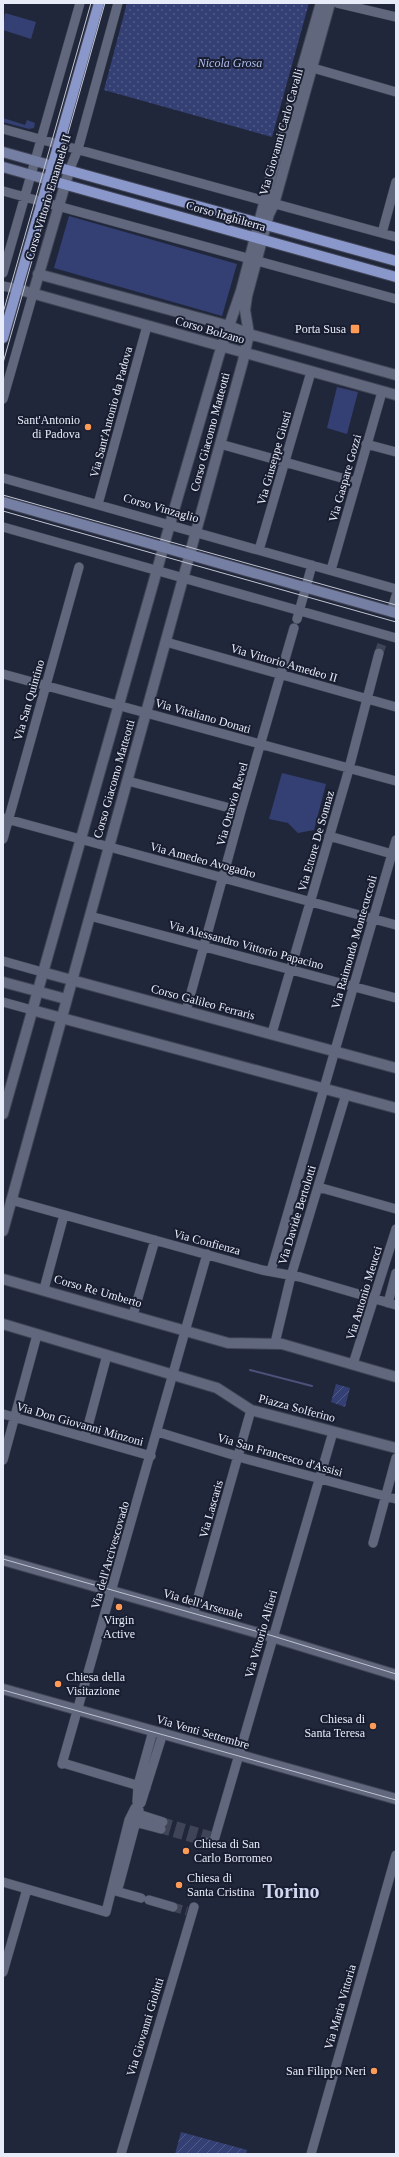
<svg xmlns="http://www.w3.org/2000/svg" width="399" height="2157" font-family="'Times New Roman',serif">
<defs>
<pattern id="park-dots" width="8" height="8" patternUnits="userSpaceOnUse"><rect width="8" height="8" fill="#344073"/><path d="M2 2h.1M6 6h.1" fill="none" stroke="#515c88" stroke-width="1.8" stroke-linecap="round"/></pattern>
<pattern id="garden-furrows" width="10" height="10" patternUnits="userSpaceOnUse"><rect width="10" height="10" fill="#344073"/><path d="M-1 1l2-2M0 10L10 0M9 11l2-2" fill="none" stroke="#515c88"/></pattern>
</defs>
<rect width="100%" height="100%" fill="#21273a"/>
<path fill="#344073" d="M5,13L36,22L31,39L3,30Z
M3,118L25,125L27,120L35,123L34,128L29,129L3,122Z
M69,216L237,264L222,316L54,268Z
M337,387L358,392L347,434L327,428Z
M282,773L326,784L314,830L298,833L288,823L269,819Z"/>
<path fill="url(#park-dots)" d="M127,3H309L272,137L104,90Z"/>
<path fill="url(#garden-furrows)" d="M336,1384L350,1388L345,1407L331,1402Z
M181,2132L247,2150L246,2154H175Z"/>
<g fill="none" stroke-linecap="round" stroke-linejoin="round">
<path stroke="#4e517a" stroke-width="2" d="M250,1370L312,1386"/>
<path stroke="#3f4557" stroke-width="9" stroke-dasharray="9 4.5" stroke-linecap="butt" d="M379,653L382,644
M163,1822L215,1837
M161,1829L213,1844
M173,1907L187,1911"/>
<g stroke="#404455" stroke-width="10">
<path id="minor" d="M337,3L396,17
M306,66L396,92
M3,129L396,237
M69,171L78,149L118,3
M3,191L396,299
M382,233L396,182
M3,273L80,3
M3,286L17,289
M3,399L33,294
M220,444L356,482
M366,444L396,452
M3,478L396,589
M98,504L147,326
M3,527L396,638
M259,550L311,372
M331,570L382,392
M391,612L396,596
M297,619L312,565
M166,642L396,707
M3,674L396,781
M128,781L241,811
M3,818L396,925
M329,836L392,854
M3,839L79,567
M90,916L396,998
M3,961L42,972
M3,1002L32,1010
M186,1011L241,811L294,628
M272,1033L347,776L379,653
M318,1187L396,1209
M11,1200L262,1270L300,1277L396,1305
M271,1271L396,840
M44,1289L64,1215
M388,1303L396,1273
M133,1315L155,1240
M275,1343L291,1276L346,1094
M353,1364L396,1229
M3,1414L151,1456
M158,1432L246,1459L396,1499
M85,1437L107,1355
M3,1460L37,1335
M373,1543L396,1458
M193,1615L251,1410
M63,1763L146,1788
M62,1764L207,1254
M137,1802L138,1785L153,1731
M141,1803L163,1733
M139,1810L138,1814L163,1822
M131,1821L161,1829
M207,1842L213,1844L333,1432
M3,1882L106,1912L129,1820L135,1808
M112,1890L119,1885L138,1814L134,1813
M112,1890L141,1898
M149,1900L173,1907
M3,1972L27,1889
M121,2154L194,1907
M311,2154L396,1855"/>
</g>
<g stroke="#404455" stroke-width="12">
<path id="tertiary" d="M38,274L229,326L249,334L396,375
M17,289L396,395
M33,294L69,171
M42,972L396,1068
M3,982L66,999
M32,1010L396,1108
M3,1114L170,524L219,355L241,291L272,173L321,3
M3,1231L243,361L249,334L245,310L247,296L269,214L274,204L330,3
M3,1279L228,1343L282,1344L396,1377
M3,1324L217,1388L251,1410L396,1448
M3,1560L272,1637L396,1675
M3,1689L396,1799"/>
</g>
<g stroke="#404455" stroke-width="12">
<path id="secondary" d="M3,152L53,166
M3,167L49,180
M3,502L396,613"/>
</g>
<g stroke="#404455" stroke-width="12">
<path id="primary" d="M53,166L396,261
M49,180L396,277
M3,338L99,3"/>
</g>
<use href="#minor" stroke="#61687e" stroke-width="9"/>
<use href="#tertiary" stroke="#61687e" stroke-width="10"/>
<use href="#secondary" stroke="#757fa4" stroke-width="10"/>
<use href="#primary" stroke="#8997ca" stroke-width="10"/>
<path stroke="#c0c4d2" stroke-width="1" d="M3,313L91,3
M3,363L105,3
M3,495L396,605
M3,511L396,622
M3,1559L273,1636L396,1674
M3,1690L396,1800"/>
</g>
<g fill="#fe9c57" stroke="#181d30" stroke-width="1.5">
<rect x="350" y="324" width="10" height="10" rx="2"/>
<circle cx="88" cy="427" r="4"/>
<circle cx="119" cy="1607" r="4"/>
<circle cx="58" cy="1684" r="4"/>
<circle cx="373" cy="1726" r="4"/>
<circle cx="186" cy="1851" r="4"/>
<circle cx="179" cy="1885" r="4"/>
<circle cx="374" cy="2071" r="4"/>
</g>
<g text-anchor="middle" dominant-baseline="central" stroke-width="4" stroke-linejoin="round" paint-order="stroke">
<g font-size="12" font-style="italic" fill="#aebdf0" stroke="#181d30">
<text x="230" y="63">Nicola Grosa</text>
</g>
<g font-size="12" fill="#e8ecf9" stroke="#181d30">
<text transform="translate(281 132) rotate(-74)">Via Giovanni Carlo Cavalli</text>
<text transform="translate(48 197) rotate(-73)">Corso Vittorio Emanuele II</text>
<text transform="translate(226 216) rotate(16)">Corso Inghilterra</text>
<text transform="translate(210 330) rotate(16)">Corso Bolzano</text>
<text transform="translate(111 412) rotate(-75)">Via Sant'Antonio da Padova</text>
<text transform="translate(210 432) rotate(-75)">Corso Giacomo Matteotti</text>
<text transform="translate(274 458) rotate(-74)">Via Giuseppe Giusti</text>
<text transform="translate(345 478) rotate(-74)">Via Gaspare Gozzi</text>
<text transform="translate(161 508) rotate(16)">Corso Vinzaglio</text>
<text transform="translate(284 663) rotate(16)">Via Vittorio Amedeo II</text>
<text transform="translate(29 700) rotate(-74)">Via San Quintino</text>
<text transform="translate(203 716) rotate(16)">Via Vitaliano Donati</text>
<text transform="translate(114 779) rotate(-74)">Corso Giacomo Matteotti</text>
<text transform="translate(232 804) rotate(-74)">Via Ottavio Revel</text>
<text transform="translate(316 841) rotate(-74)">Via Ettore De Sonnaz</text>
<text transform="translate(203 860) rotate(15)">Via Amedeo Avogadro</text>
<text transform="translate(354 942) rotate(-74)">Via Raimondo Montecuccoli</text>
<text transform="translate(246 945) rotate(15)">Via Alessandro Vittorio Papacino</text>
<text transform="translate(203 1002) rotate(15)">Corso Galileo Ferraris</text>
<text transform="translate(297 1215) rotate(-73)">Via Davide Bertolotti</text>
<text transform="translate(207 1242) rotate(15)">Via Confienza</text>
<text transform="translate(98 1291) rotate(16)">Corso Re Umberto</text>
<text transform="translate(364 1293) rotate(-73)">Via Antonio Meucci</text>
<text transform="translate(297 1408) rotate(15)">Piazza Solferino</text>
<text transform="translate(80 1424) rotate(16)">Via Don Giovanni Minzoni</text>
<text transform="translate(280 1455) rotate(16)">Via San Francesco d'Assisi</text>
<text transform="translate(211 1509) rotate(-74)">Via Lascaris</text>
<text transform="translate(110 1555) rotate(-74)">Via dell'Arcivescovado</text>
<text transform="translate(203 1604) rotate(16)">Via dell'Arsenale</text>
<text transform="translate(261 1634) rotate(-74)">Via Vittorio Alfieri</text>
<text transform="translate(203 1732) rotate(16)">Via Venti Settembre</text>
<text transform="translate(340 2007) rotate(-74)">Via Maria Vittoria</text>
<text transform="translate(145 2027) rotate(-73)">Via Giovanni Giolitti</text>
</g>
<g font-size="12" fill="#e8ecf9" stroke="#181d30" text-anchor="end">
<text x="346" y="329">Porta Susa</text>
<text x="80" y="420">Sant'Antonio<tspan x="80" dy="14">di Padova</tspan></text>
<text x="119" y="1620" text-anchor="middle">Virgin<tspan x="119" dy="14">Active</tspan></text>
<text x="66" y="1677" text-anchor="start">Chiesa della<tspan x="66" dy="14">Visitazione</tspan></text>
<text x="365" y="1719">Chiesa di<tspan x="365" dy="14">Santa Teresa</tspan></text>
<text x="194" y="1844" text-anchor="start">Chiesa di San<tspan x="194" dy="14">Carlo Borromeo</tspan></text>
<text x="187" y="1878" text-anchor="start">Chiesa di<tspan x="187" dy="14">Santa Cristina</tspan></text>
<text x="366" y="2071">San Filippo Neri</text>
</g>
<g font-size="20" font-weight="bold" fill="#cfd6f0" stroke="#181d30">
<text x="291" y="1891">Torino</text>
</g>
</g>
<rect width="399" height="2157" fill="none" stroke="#e8ecf9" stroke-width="8"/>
</svg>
